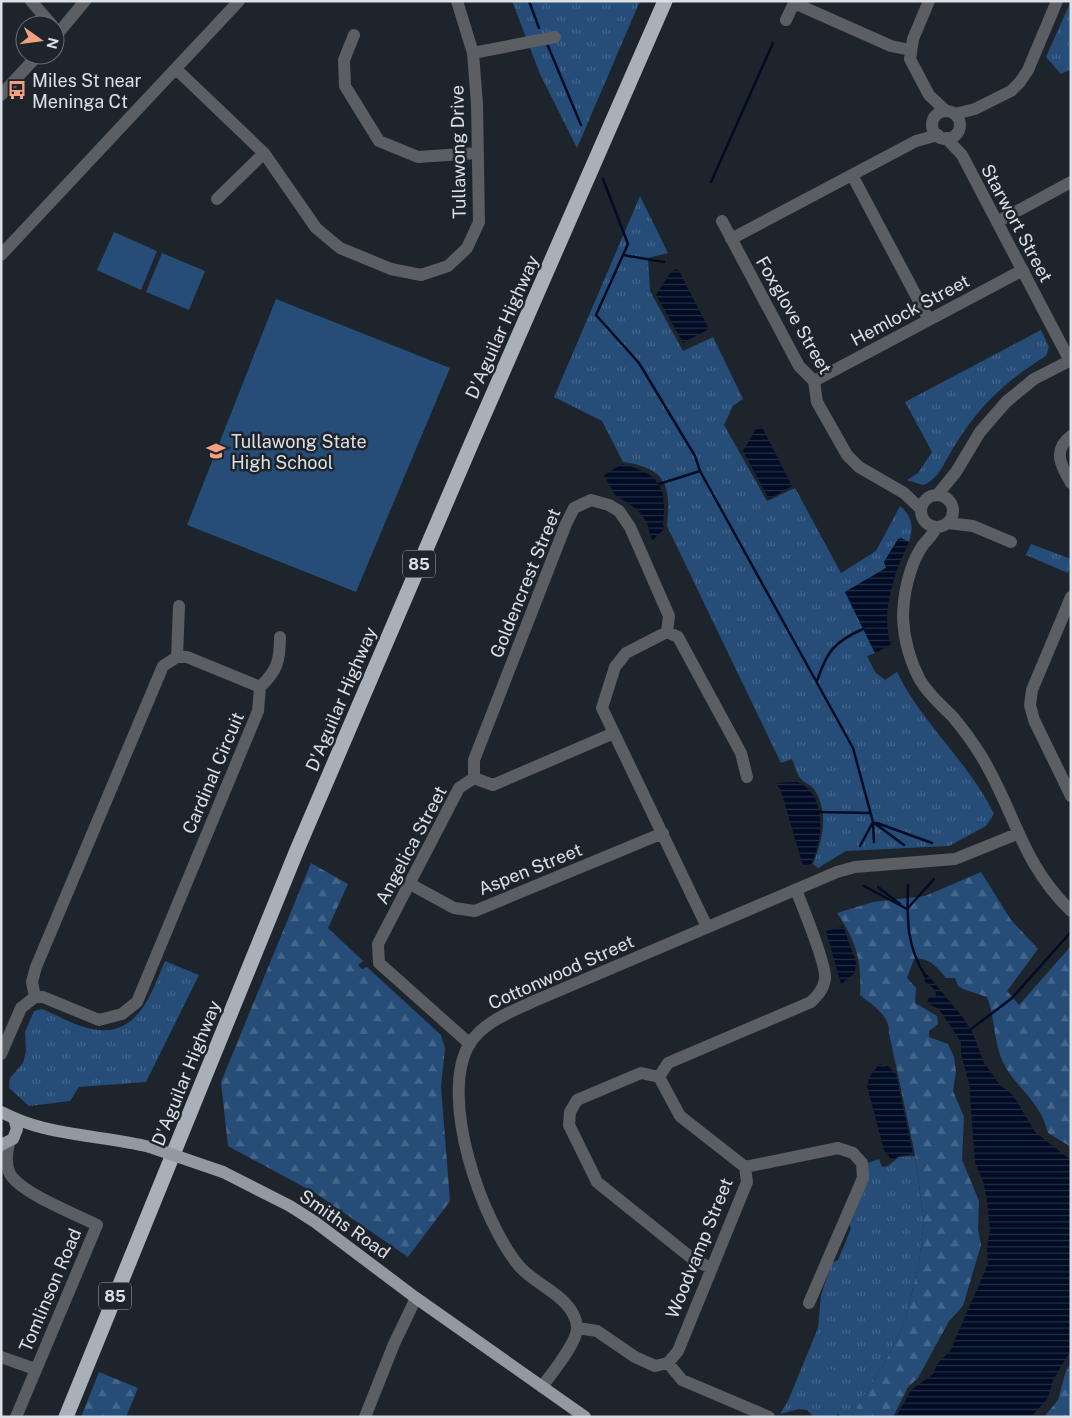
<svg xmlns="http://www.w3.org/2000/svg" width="1072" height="1418" font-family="'Public Sans',sans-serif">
<defs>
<pattern id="grass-tufts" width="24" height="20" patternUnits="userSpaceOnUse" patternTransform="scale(1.25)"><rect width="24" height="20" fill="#264c78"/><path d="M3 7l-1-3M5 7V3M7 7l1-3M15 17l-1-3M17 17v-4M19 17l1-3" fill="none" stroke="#45668b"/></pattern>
<pattern id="forest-firs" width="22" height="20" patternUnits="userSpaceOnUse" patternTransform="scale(1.25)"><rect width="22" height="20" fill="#264c78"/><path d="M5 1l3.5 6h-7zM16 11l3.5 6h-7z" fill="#45668b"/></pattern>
<pattern id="water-rules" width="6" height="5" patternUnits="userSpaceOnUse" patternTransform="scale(1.25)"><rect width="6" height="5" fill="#000c24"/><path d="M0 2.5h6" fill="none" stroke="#252f44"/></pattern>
</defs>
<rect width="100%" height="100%" fill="#1e242c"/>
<path fill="url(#grass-tufts)" d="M512,1H640L577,148L540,74Z
M1071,1V69L1061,74L1046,57Z
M640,196L668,253L648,258L650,291L683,351L713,337L743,399L733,406L724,425L767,501L795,488L841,573L876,551L900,506C912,516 914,527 909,542L898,539L884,562L886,568L845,592L875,653L867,656L875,672L885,680L897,672C922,724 969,762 994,814L986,826L949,846L846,851L818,868L813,864C822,841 830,813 814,789C811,785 805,783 802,780C797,776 795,766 792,759L781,763L667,526C671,486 667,468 623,462L602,421L554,397Z
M1041,330L1049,347L1046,356C1004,382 978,407 952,450C944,463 938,480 923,485L907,480L918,473L932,452L905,402Z
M1031,544L1071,559L1068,573L1026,555Z
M165,961L199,975L146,1082L79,1087L70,1101L29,1106L9,1088L10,1078L23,1063L26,1051L25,1032L34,1011L42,1009C57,1015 75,1026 92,1029C138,1038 151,994 165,961Z
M915,1156L924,1221L919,1262L906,1318L889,1355L851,1417H842L838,1414L835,1417H814L807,1410L799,1409L780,1414L788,1401L818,1328L821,1295L832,1263L838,1260L851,1229L849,1222L868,1181V1163L879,1159L882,1167L888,1166L899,1157Z"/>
<path fill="url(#forest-firs)" d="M311,863L348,884L328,928L363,961L358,965L362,969L367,967L441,1035L445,1048L441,1087L450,1201L408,1257L315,1193L228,1146L221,1082Z
M981,872L1011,920L1038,949L1007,991L1019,1005L1071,946V1147L1048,1133C1041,1103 1021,1092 1006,1068C993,1046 996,1020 987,997L963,989L958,986L955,978H946C939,969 928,956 914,959L907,978L916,988L915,1003L937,1016L938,1024L929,1031V1037L948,1044L954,1057L956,1072L953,1091L964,1117L962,1160L979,1201L978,1229L981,1245L963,1306L949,1321L918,1378L908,1387L893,1417H851L889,1355L906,1318L919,1262L924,1221L915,1155L889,1033C890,1015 872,1005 860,995C862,962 856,940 837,913L873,902L925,896Z
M1071,1362V1417H1044L1058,1400L1065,1374Z
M99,1372L138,1388L126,1417H81Z"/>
<path fill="#264c78" d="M114,232L157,251L141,290L97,270Z
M162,253L205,271L189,310L146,292Z
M276,299L450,368L356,592L187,525Z
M828,1368L842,1374L834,1393L820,1387Z"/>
<path fill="url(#water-rules)" d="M676,269L679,271L709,329L683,343L656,295L670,273Z
M757,427H762L792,486L769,499L743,451Z
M622,464C660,474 667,486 663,525L665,528L652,541L647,523L638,510L615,495L604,475Z
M901,538L909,542C895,572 880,611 891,645L875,653L845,592L886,568L884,562L898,539Z
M797,782C801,784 807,787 810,791C826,809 821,845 811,864L803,866L781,791L776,783Z
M843,926L856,962L855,973L841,984L826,931Z
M924,975H928L964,1019L973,1034L984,1063L1000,1085L1013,1095L1035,1132L1071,1160V1350L1053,1380L1048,1398L1031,1417H896L911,1390L933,1374L937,1364L950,1351L988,1264L987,1249L990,1230L987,1200L983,1181L975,1163L969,1083L961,1054V1042L939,1009L927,1003L929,997L935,998C939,990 930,986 925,982Z
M879,1064L888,1066L896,1074L913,1154L898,1156L892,1161L884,1150L867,1086L869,1078Z"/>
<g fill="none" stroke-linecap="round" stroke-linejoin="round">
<path stroke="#000c24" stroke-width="2.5" d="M529,1L539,28
M548,46L581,125
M603,179L628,244L596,315L639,363L695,456L700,471L853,748L873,822L904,845
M711,182L773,43
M623,255L664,262
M659,484L700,471
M817,681C827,651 834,642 863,629
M818,812L869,813
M873,823L874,842
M877,823L932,843
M860,846L873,822
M908,885C907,919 906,946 926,977
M864,886L907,909
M878,887L900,904
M908,908L934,879
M970,1030L1012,998L1069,934"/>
<path stroke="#5b5e62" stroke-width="12" d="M31,1L52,25
M929,1L913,39L910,59L929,95L946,111
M794,3L891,46L910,50
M786,20L795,1
M354,35L344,60L345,86L379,141L418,157L478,153
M55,37L85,1
M473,53L555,37
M176,69L264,153L316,228L340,248L391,269L421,275L448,266L467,248L479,222L477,104L473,53L457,1
M1,95L38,55
M932 125a14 14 0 1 1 28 0a14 14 0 1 1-28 0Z
M955,114L975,109L1011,91L1020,82L1028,70L1057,1
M946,138L962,155L1070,361
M852,175L929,320
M217,199L264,153
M722,221L799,366L814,381L817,402L847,455L859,467L904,493L921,509
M997,222L1071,182
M731,239L916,141L938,135
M1,255L239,1
M814,381L1023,270
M1071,436C1052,450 1061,466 1071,483
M938,494L956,472L980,432L1006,402L1034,379L1071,360
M921 511a16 16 0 1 1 32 0a16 16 0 1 1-32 0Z
M948,523L973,526L1011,542
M936,527C933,536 926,540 921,548C909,567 903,596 903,618C904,639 910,661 920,680C929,695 941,705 953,717C963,729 972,741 980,754C1015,810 1020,862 1071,911
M1071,597L1032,690L1030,705L1034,720L1071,796
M667,632L678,637L741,753L747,777
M177,657L179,606
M260,687C277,671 280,661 280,637
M474,778V760L566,524L574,508L591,500L609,505L619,511L630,527L669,616L667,632L626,653L615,667L602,708L707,927
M410,884L454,908L475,911L663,833
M35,997H43L99,1020L122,1014L137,1002L258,711L260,687
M470,1044L379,963L378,944L459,788L474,778L493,785L614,733
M1,1054L21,1008L35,997L32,982L36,967L163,666L177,657H187L260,687
M9,1143C7,1153 5,1164 10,1174C21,1193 75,1214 97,1225L16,1417
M745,1167L838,1148L853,1153L862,1163L863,1178L809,1303
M711,1268L694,1260L597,1182L569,1125L570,1112L577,1100L641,1073L659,1077L668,1063L811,1002C818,995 823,990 825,979C827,966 802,905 796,890
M578,1328L597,1331L635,1357L655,1366L668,1363L678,1351L747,1182L745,1167L680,1116L659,1077
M1,1357L35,1369
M668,1363L682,1380L769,1417
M542,1387C551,1374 579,1341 577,1326C573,1297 538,1287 520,1267C483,1224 437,1097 470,1043C485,1021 509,1013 532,1002L837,872L855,867L955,859L1017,834
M365,1417L394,1344L416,1298"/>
<path stroke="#9299a1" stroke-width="12" d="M1,1112L14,1118L17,1129L13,1139L1,1145
M14,1118C55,1136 106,1136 150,1147
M223,1172L290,1206L315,1222L416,1298L585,1417"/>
<path stroke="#a8b0b9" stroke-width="15" d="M66,1417L297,850L472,442L665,1"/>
<path stroke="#9299a1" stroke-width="12" d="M150,1147L223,1172"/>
</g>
<defs>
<g id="bus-bare" transform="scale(1.5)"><path d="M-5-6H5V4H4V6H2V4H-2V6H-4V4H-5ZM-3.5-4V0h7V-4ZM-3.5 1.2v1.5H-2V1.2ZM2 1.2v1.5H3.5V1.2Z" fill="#f2a07f" stroke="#1e242c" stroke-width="2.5" paint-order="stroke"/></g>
<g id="school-bare" transform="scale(1.5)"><path d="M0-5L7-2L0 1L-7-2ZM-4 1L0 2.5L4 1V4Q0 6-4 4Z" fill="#f2a07f" stroke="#1e242c" stroke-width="2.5" paint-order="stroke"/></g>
</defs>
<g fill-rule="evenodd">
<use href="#bus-bare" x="17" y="90"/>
<use href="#school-bare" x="216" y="451"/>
</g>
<g text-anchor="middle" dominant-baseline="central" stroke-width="5" stroke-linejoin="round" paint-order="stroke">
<g fill="#1e242c" stroke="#a3a8ae" stroke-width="1">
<rect x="403" y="550.5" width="32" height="27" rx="4"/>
<rect x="99" y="1282.5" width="32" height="27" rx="4"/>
</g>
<g font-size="16" font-weight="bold" fill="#dce0e5">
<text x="419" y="564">85</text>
<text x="115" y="1296">85</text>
</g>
<g font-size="18" fill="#dce0e5" stroke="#1e242c" text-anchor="start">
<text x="32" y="80">Miles St near<tspan x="32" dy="21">Meninga Ct</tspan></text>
<text x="231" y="441">Tullawong State<tspan x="231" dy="21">High School</tspan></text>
</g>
<g font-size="18" fill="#dce0e5" stroke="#1e242c">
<text transform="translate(458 152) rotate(-91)">Tullawong Drive</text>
<text transform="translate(1017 223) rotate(62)">Starwort Street</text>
<text transform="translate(910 310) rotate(-28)">Hemlock Street</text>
<text transform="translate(794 315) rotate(60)">Foxglove Street</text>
<text transform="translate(502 327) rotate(-66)">D'Aguilar Highway</text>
<text transform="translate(525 583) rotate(-68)">Goldencrest Street</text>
<text transform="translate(341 699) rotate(-67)">D'Aguilar Highway</text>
<text transform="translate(213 773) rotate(-67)">Cardinal Circuit</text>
<text transform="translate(411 845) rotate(-62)">Angelica Street</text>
<text transform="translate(530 869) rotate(-22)">Aspen Street</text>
<text transform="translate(561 972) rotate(-24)">Cottonwood Street</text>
<text transform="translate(186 1073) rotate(-68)">D'Aguilar Highway</text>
<text transform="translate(345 1224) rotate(35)">Smiths Road</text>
<text transform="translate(699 1248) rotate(-68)">Woodvamp Street</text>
<text transform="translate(50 1290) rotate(-67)">Tomlinson Road</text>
</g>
</g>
<rect width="1072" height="1418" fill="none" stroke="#dce0e5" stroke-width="5"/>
<g transform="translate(40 40) rotate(104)"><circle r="24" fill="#1e242c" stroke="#6a6f76"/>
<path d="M0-4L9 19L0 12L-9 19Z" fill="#f2a07f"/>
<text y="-8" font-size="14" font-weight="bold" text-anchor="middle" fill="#dce0e5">N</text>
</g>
</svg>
